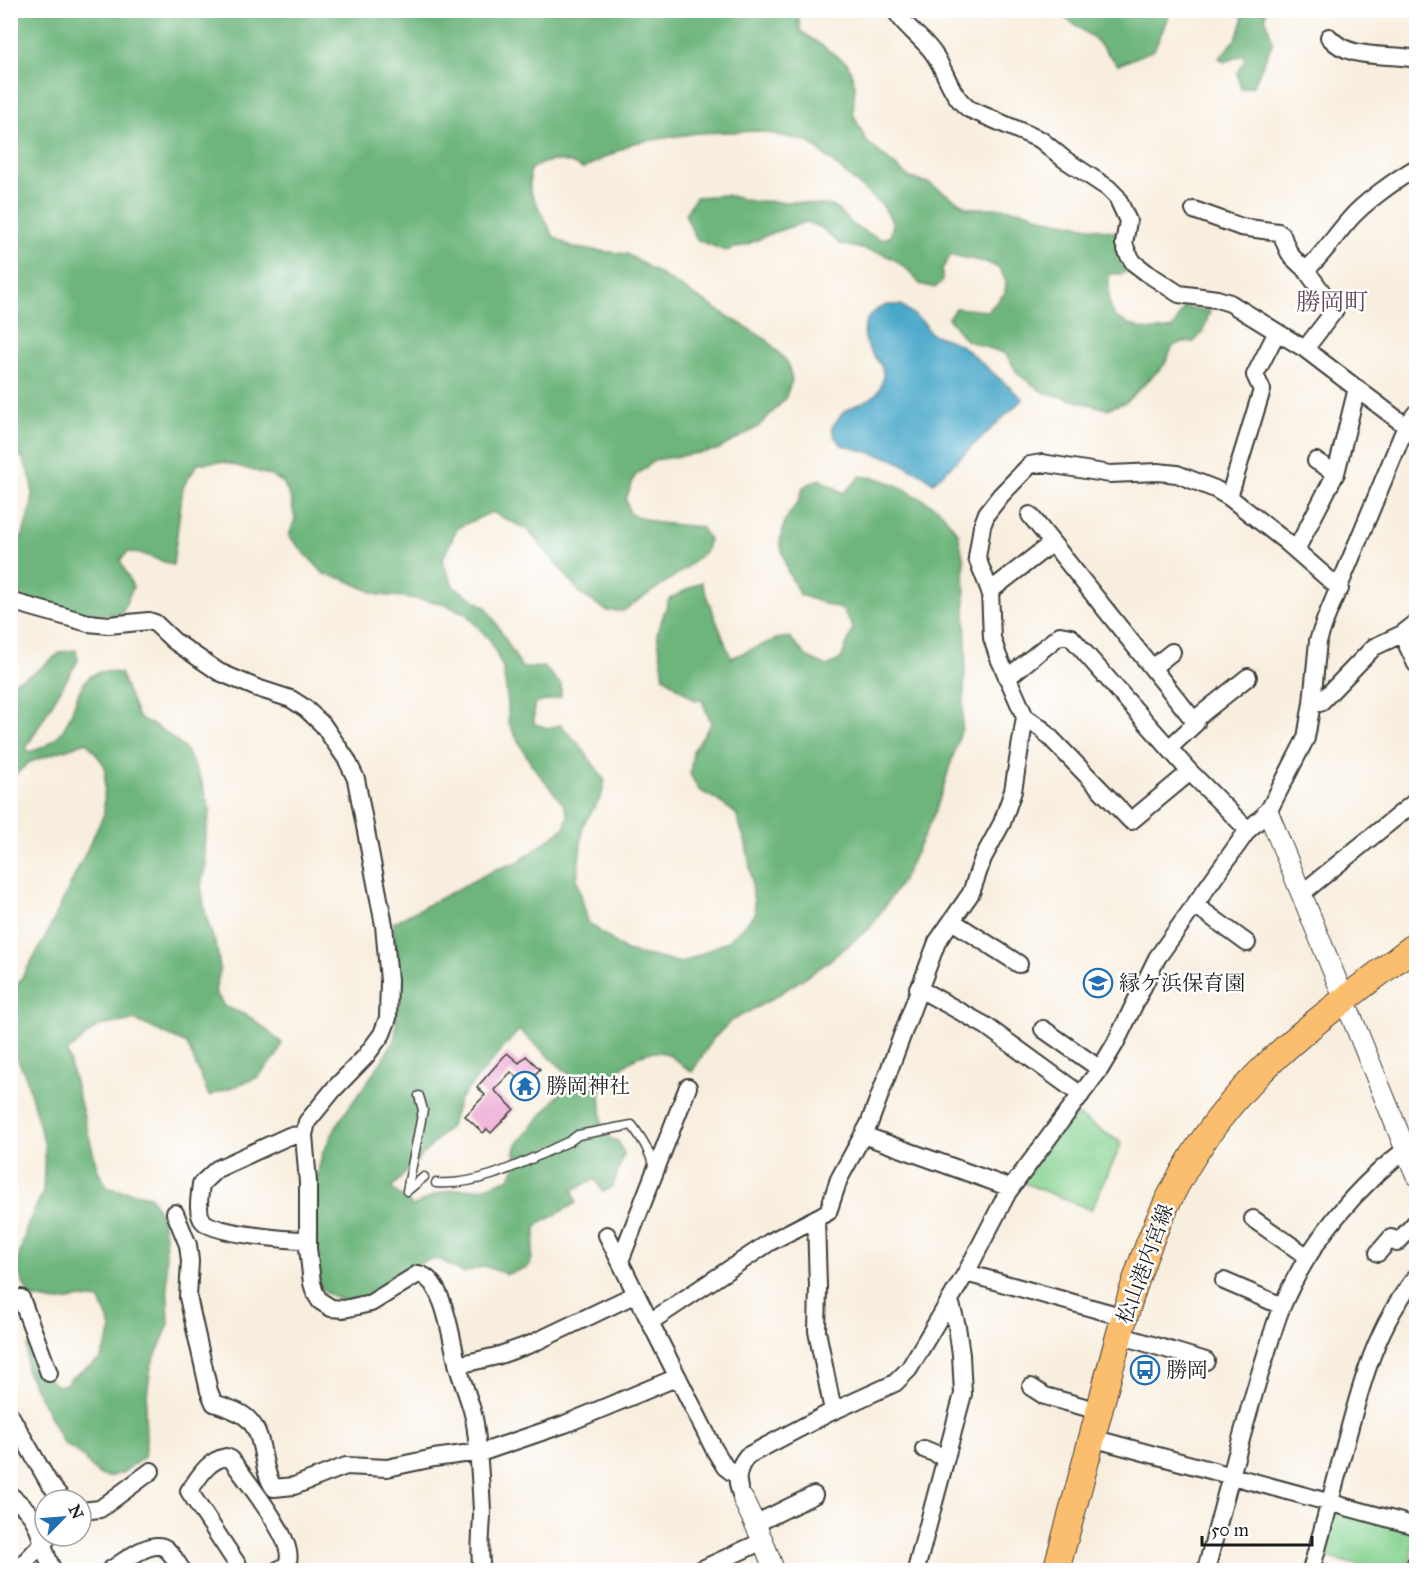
<svg xmlns="http://www.w3.org/2000/svg" width="1427" height="1581" font-family="'IM FELL Great Primer','Noto Serif JP',serif">
<rect width="100%" height="100%" fill="#fff"/>
<filter id="ink" filterUnits="userSpaceOnUse"><feTurbulence type="fractalNoise" baseFrequency=".0167" numOctaves="2"/><feDisplacementMap in="SourceGraphic" scale="12" xChannelSelector="R" yChannelSelector="G"/><feConvolveMatrix kernelMatrix="1 2 1 2 8 2 1 2 1" color-interpolation-filters="sRGB"/></filter>
<filter id="wash" filterUnits="userSpaceOnUse"><feTurbulence type="fractalNoise" baseFrequency=".008" numOctaves="4" result="noise"/><feDisplacementMap in="SourceGraphic" scale="24" xChannelSelector="R" yChannelSelector="G"/><feGaussianBlur stdDeviation="1.35" result="paint"/><feColorMatrix in="noise" values="0 0 0 0 0 0 0 0 0 0 0 0 0 0 0 0 0 1.4 0 .05"/><feComposite in="paint" operator="in"/></filter>
<g filter="url(#wash)">
<rect width="100%" height="100%" fill="#f8eede"/>
<path fill="#87d391" stroke="#527856" stroke-width="1.5" d="M1072,1112L1122,1143L1091,1210L1022,1182Z
M1332,1506L1416,1530L1408,1570H1376L1318,1555Z"/>
<path fill="#6db57b" stroke="#44684c" stroke-width="1.5" fill-rule="evenodd" d="M11,11H797L801,31L848,64L855,85L853,113L866,141L910,178L929,183L968,208H1003L1024,211L1046,219L1116,232C1117,246 1128,257 1129,271L1121,274H1109V302L1115,317C1138,329 1148,333 1173,328L1184,307L1210,311L1203,332L1194,342H1182L1173,346L1165,364L1126,402L1107,409L1043,392L1018,374L1006,354L966,340L948,318L956,308L988,311L1005,293L1006,282L1000,269L986,262L951,255L942,269V282L935,288L920,284L909,271L894,259L880,253L840,244L820,227L806,222L772,233L746,245L725,251L696,239L685,214L696,197L726,195L751,201L795,202L833,206L856,227L880,239L890,237L893,223L883,206L809,142L759,131L697,133L633,143L583,169C565,158 547,158 530,170V191L554,237L573,248L627,254L767,340L788,363L792,380L785,399L758,427L717,450L655,460L635,476L626,499L630,514L658,523L701,527L709,539L705,552L685,569L623,611H607L581,594L528,530L492,512L457,528L442,561L454,587L487,608L522,668L544,667L561,685V697L534,704V724L548,728L561,725L582,748L605,781L601,797L583,825L577,880L588,922L626,951L682,963L728,941L755,914L751,873L746,844L736,814L719,801L699,790L690,774L693,751L711,724L702,700H695L664,677L657,633L669,599L701,582L731,658L776,639L790,637L806,656L827,666L841,659L853,628L843,610L800,595L787,570L780,542L785,520L799,501L803,487L819,479L844,493L861,476L880,479L901,487L939,509L958,533L964,561L966,652L962,728L936,810L904,878L870,928L824,965L770,1000L731,1021L713,1039L692,1072C684,1067 673,1056 664,1053C638,1046 614,1073 600,1091L602,1124L608,1137L618,1141L624,1154L613,1186L603,1192L595,1179L573,1190L576,1203L537,1225L531,1262L527,1268L506,1274L484,1266L463,1273L439,1259L425,1261L407,1269L381,1291L345,1301L326,1293L321,1286L314,1260L315,1183L323,1152L340,1120L380,1064L395,1039L398,991L393,923L496,869L517,863L564,828L568,816L564,805L531,764L508,722V703L503,668L490,640L465,613L440,603L404,597L379,595L344,579L324,574L289,536L295,519L291,499L283,482L269,475L223,462L198,463L183,487L173,565L139,553L128,552L120,560L133,587L121,615L80,613L43,607L12,591L10,588V551L23,535L32,503V482L23,459L10,445ZM519,1030L573,1078L517,1144L515,1152L517,1162L510,1178L483,1188L452,1190L435,1195L413,1206L391,1188L451,1125L459,1100Z
M1000,11H1171L1154,50L1118,65L1095,39L1055,11Z
M1242,11H1266L1265,17L1273,42L1253,86L1241,89L1237,73L1245,60L1243,55L1224,62L1219,58C1233,43 1245,31 1242,11Z
M76,650L78,660L26,748L29,752C83,739 65,688 96,673C103,670 113,672 120,673L138,717L164,731L185,749L201,780L210,810L204,847L206,866L201,885L206,917L217,949L220,970L215,991L224,1006L250,1017L282,1043L278,1054L258,1077L209,1096L187,1044L135,1020L98,1026L67,1052L98,1171L108,1188L150,1196L161,1215L165,1234L169,1324L151,1366L145,1410L146,1440L144,1457L122,1473L109,1477L99,1475L80,1454L63,1443L26,1370L27,1346L33,1345L48,1378L57,1386L66,1384L72,1377L100,1360L112,1330L100,1300L82,1298L56,1302L30,1297L16,1268L27,1226L43,1192L45,1146L26,1077L10,1043L11,996L44,940L104,814L105,766L87,742L30,762L11,778V683L34,673L61,652Z"/>
<path fill="#4aa8c9" stroke="#336272" stroke-width="1.5" d="M886,305H901L924,323L930,333L961,345L1023,399L933,483L923,475L893,459L842,445L834,436L832,427C836,423 839,416 844,412C855,403 875,402 881,386C889,364 873,360 867,345C859,324 868,313 886,305Z"/>
<g id="blocks">
<path fill="#eaa0cf" d="M507,1053L519,1063L526,1056L540,1069L525,1085L511,1072L494,1090L514,1109L491,1133L487,1129L483,1133L465,1116L485,1095L477,1087Z"/>
</g>
</g>
<g filter="url(#ink)">
<use href="#blocks" fill-opacity="0" stroke="#3d3c39" stroke-width="1.5"/>
<g fill="none" stroke-linecap="round" stroke-linejoin="round">
<g stroke="#3d3c39" stroke-width="11">
<path id="service" d="M419,1096L423,1110L407,1191L424,1177
M436,1183C484,1186 527,1160 570,1141L578,1135L632,1125C642,1139 650,1151 654,1168"/>
</g>
<g stroke="#3d3c39" stroke-width="20">
<path id="minor" d="M897,10V13C907,29 924,39 934,54C947,73 950,95 969,109L1041,140L1064,159L1108,188L1117,197L1128,221L1124,244L1128,254L1134,263L1147,273L1179,294L1217,299L1230,303L1277,332
M1329,37C1349,61 1389,53 1416,59
M1194,210L1241,227L1278,232L1282,235C1289,255 1290,256 1306,270
M1305,349L1335,310L1306,270C1323,255 1334,237 1349,220C1363,203 1397,179 1416,168
M1316,461L1336,473
M1229,497L1262,390L1255,375L1277,332L1305,349L1406,426
M1030,515L1196,723L1169,748
M1296,550L1336,473L1357,388
M990,591L1052,543
M10,601L88,623L109,625L149,621L155,623L174,641L219,672L257,688L291,699L305,708L323,725L347,760L356,779L384,925L389,981L388,1018L382,1034L365,1057L334,1089L307,1122L304,1135L308,1183V1248L312,1283L315,1293L320,1301L331,1308L344,1309L371,1303L418,1274C445,1278 452,1345 458,1367C462,1381 468,1396 472,1410C476,1423 477,1438 478,1451C480,1471 481,1491 482,1511C482,1531 478,1551 482,1570
M1402,634L1416,664
M1152,668L1172,652
M1007,678L1060,635L1071,637L1190,772L1248,830
M1312,703H1320L1374,647L1402,634L1416,623
M1025,717L1042,729L1131,821L1190,772
M1194,720L1248,677
M1301,894L1416,801
M1195,905L1247,943
M952,921L1019,964
M918,988L986,1026L1081,1095
M1043,1029L1100,1069
M304,1135L289,1136L217,1169L201,1184C200,1194 196,1213 203,1221C213,1234 290,1240 308,1240
M863,1135L1011,1188
M175,1213L188,1245L190,1261L188,1297L209,1391L214,1403C225,1407 241,1411 249,1420C266,1437 260,1468 274,1488L294,1486L346,1466L387,1468L434,1458L486,1451L565,1424L678,1377
M816,1218L818,1287L817,1331L833,1411
M1253,1219L1308,1257
M607,1235L650,1322
M1378,1253L1391,1238L1397,1243L1416,1222
M620,1261L688,1087
M966,1273L1124,1317
M1224,1281L1282,1306
M10,1302L21,1298L49,1373
M1119,1335L1206,1361
M458,1365L497,1356L531,1344L636,1294
M1031,1387L1045,1396L1099,1411
M10,1415L49,1483L63,1500
M1092,1438L1416,1526
M924,1449L946,1458
M737,1476L725,1467L714,1449L650,1322L770,1242L828,1212L839,1179L869,1124L937,942L971,893L983,858L1002,823L1013,791L1025,717L998,656L992,638L990,591L977,558L982,526L987,513L1001,495L1030,465L1042,463L1110,474L1158,472L1177,474L1215,489L1229,497L1284,540L1340,589
M10,1495C22,1505 33,1514 38,1529C44,1543 45,1557 53,1570
M743,1499C735,1482 736,1470 747,1456L829,1413L895,1383L909,1369L966,1273L1008,1192L1100,1069L1115,1044L1157,958L1248,830L1268,812L1306,738L1312,703L1318,641L1326,618L1406,426L1416,413
M81,1511L100,1509L151,1471
M755,1524L814,1495
M17,1570L47,1539
M110,1570C122,1563 150,1539 165,1548C172,1553 177,1563 182,1570
M241,1570L189,1491C200,1476 207,1461 226,1457L231,1459C245,1479 295,1540 288,1561C287,1566 282,1568 278,1570
M700,1570L763,1541
M916,1570L963,1394L961,1355L957,1326L950,1301
M1206,1570C1224,1503 1241,1434 1262,1367C1268,1349 1273,1329 1280,1311C1308,1243 1357,1184 1416,1142
M1311,1570C1323,1529 1334,1487 1345,1445C1361,1385 1376,1326 1416,1277
M1414,1570L1416,1563"/>
</g>
<g stroke="#3d3c39" stroke-width="22">
<path id="tertiary" d="M1268,812L1416,1175
M743,1499L763,1541L774,1570"/>
</g>
<g stroke="#3d3c39" stroke-width="28">
<path id="primary" d="M1056,1570C1072,1514 1087,1457 1102,1400C1131,1289 1155,1194 1231,1104C1283,1041 1353,994 1416,945"/>
</g>
<use href="#service" stroke="#fff" stroke-width="8"/>
<use href="#minor" stroke="#fff" stroke-width="16"/>
<use href="#tertiary" stroke="#fff" stroke-width="20"/>
<use href="#primary" stroke="#fbbe6e" stroke-width="26"/>
</g>
</g>
<defs>
<g id="school-ring" transform="scale(1.5)"><circle r="9.5" fill="#fff" stroke="#1f6fb2" stroke-width="1.5"/><path d="M0-5L7-2L0 1L-7-2ZM-4 1L0 2.5L4 1V4Q0 6-4 4Z" fill="#1f6fb2"/></g>
<g id="temple-ring" transform="scale(1.5)"><circle r="9.5" fill="#fff" stroke="#1f6fb2" stroke-width="1.5"/><path d="M0-6L5-2H3V0L6.5 2.5H4V6H1.5V3h-3V6H-4V2.5H-6.5L-3 0V-2H-5Z" fill="#1f6fb2"/></g>
<g id="bus-ring" transform="scale(1.5)"><circle r="9.5" fill="#fff" stroke="#1f6fb2" stroke-width="1.5"/><path d="M-5-6H5V4H4V6H2V4H-2V6H-4V4H-5ZM-3.5-4V0h7V-4ZM-3.5 1.2v1.5H-2V1.2ZM2 1.2v1.5H3.5V1.2Z" fill="#1f6fb2"/></g>
</defs>
<g fill-rule="evenodd">
<use href="#school-ring" x="1098" y="983"/>
<use href="#temple-ring" x="525" y="1086"/>
<use href="#bus-ring" x="1145" y="1370"/>
</g>
<g text-anchor="middle" dominant-baseline="central" stroke-width="5" stroke-linejoin="round" paint-order="stroke">
<g font-size="21" fill="#1c1c1c" stroke="#fff" text-anchor="start">
<text x="1119" y="983">縁ケ浜保育園</text>
<text x="546" y="1086">勝岡神社</text>
<text x="1166" y="1370">勝岡</text>
</g>
<g font-size="21" fill="#1c1c1c" stroke="#fff">
<text transform="translate(1145 1264) rotate(-70)">松山港内宮線</text>
</g>
<g font-size="24" fill="#644a5b" stroke="#fff">
<text x="1332" y="302">勝岡町</text>
</g>
</g>
<rect width="1427" height="1581" fill="none" stroke="#fff" stroke-width="36"/>
<g transform="translate(63 1518) rotate(65)"><circle r="28" fill="#ffffff" stroke="#a4a4a4" stroke-width="1.5"/>
<path d="M0-4.5L10 22L0 15L-10 22Z" fill="#1f6fb2"/>
<text y="-9" font-size="16" font-weight="bold" text-anchor="middle" fill="#1c1c1c">N</text>
</g>
<path d="M1202 1536v9h110v-9" fill="none" stroke="#1c1c1c" stroke-width="3"/>
<text x="1211" y="1536" font-size="18" fill="#1c1c1c" stroke="#ffffff" stroke-width="4.5" paint-order="stroke">50 m</text>
</svg>
